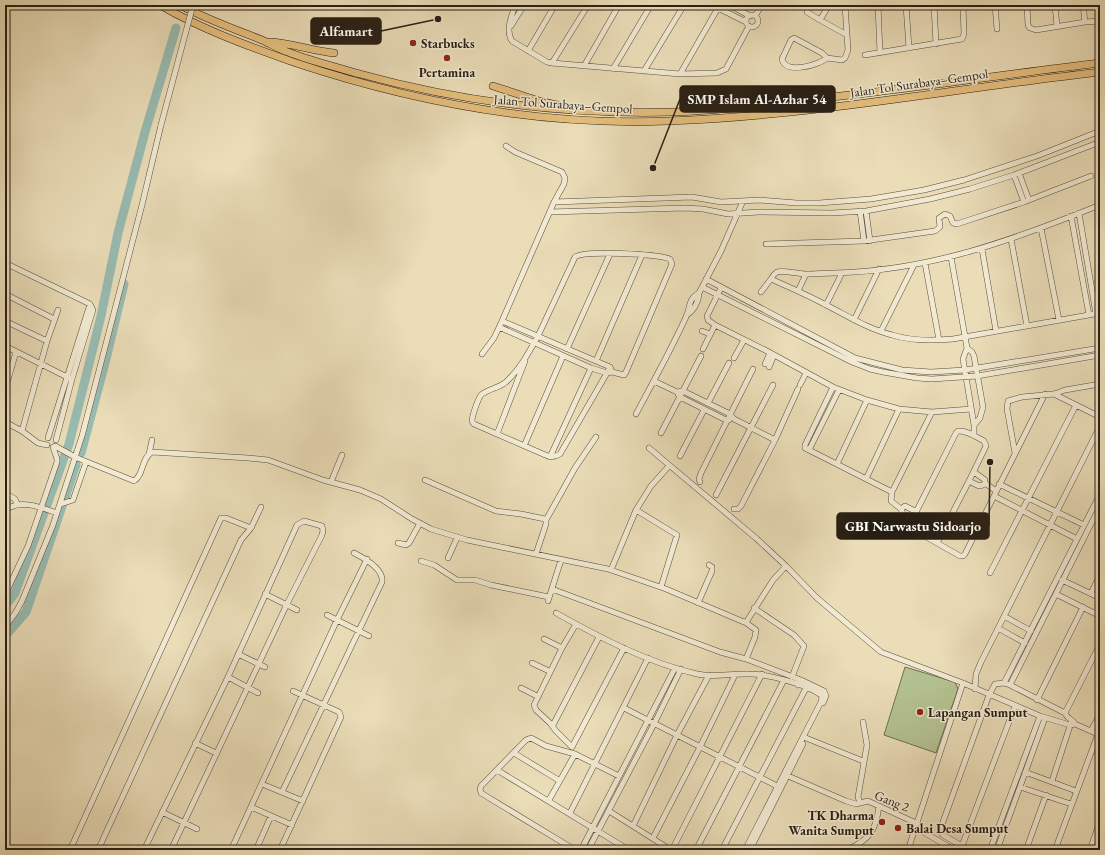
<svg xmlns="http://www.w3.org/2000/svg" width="1105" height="855" font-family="'EB Garamond',serif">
<rect width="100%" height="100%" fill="#eaddb8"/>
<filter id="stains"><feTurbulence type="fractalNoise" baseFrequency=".005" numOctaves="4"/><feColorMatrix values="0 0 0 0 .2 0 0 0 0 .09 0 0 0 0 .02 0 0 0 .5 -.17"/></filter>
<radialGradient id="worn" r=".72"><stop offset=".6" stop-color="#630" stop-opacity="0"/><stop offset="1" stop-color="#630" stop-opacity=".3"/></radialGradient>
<path fill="#b4c291" stroke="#6e7052" d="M905,667L955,682L958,689L936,753L884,735Z"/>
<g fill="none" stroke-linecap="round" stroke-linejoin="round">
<path stroke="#98bbb1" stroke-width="9" d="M81,453L106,359L124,284
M5,606L15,593L69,444L101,316L118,233L145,132L176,28
M5,636L26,612L76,465"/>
<g stroke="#584e3d" stroke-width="6">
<path id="minor" d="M515,5C512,16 505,30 512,41L547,62L552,63L680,74L717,73L726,69L749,26
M712,5L746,22
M730,5L750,16
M829,5L820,20L847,35
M878,5L880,53
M906,5L909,48
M934,5L936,44
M995,5L997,29
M1027,5L1028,25L1030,28L1036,30L1085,22L1100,21
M1055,5L1057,26
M1083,5L1085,22
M807,12L820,20
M746 21a6 6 0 1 1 12 0a6 6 0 1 1-12 0Z
M755,16L762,5
M511,26L524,5
M528,51L555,5
M865,55L962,39L964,34L963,5
M827,58C819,65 785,75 782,59L791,40L794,38L822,53L827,58L842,60L845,58L848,50L845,5
M552,63L588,5
M584,66L619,5
M613,69L651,5
M644,71L684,5
M680,74L718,8
M1019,173L1029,200
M1014,175L1024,202
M554,202L692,197L721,202L760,200L797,203H819L871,199L924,190L964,180L1037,156L1100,131
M1100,205C1013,240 929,271 834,273C825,273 816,274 807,274C799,274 782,270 777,272C774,274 772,277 771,279C789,287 808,295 826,305C848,316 868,329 892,335C912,341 932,341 953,339L1100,313
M860,211L864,241
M866,211L870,241
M550,212L685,208L703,209L728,214L759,212L832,213L866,211L930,199L970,189L1014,175L1100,142
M1079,213L1096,314
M1071,216L1089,315
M1041,228L1059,320
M1011,239L1027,326
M766,244L864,241L935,231L940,227L939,218L945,214L950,216L953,223L957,224L1024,202L1091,176
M982,249L996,331
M951,257L967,348
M5,263L90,304L93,310L72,379L56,440
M925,263L939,340
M706,279L855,358L902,370L931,372L965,370L1100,348
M702,287L852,362L870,369L883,372L917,378L932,379L977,376L1100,355
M798,291L806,274
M761,292L771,279
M5,294L54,319
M826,305L842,273
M688,314C694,310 699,301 699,293L721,251L743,201
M854,320L879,269
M5,321L47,341
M502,321L610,367L611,369
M715,325L708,320L707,316L721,288
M499,327L591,368L607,373L612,372L624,375L626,372L672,264L670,259C657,254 584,250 575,257L538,336C529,352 520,369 506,382C499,388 488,389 481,395C478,399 472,416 472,421L474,424L543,454C549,457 553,458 560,454L607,373L610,367
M702,331L710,334
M881,331L914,265
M5,346L69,378
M567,349L610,254
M703,349L715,325L765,350L833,387L867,400L899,409L932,412L971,409
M482,354L494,338L502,321L554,202L564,184L565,178L562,172L515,152L506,146
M734,358L744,340
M596,361L642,255
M765,364L770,353
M769,367L774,355
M654,381L677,392L683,391L730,414L734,419L775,440
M800,385L806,373
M833,387L805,445V448L892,492
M5,390L16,352
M678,394L680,397L726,420H729
M1054,394L1100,417
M708,403L729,363
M636,414C653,382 671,350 686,317C691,307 687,300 699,293
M5,422L22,431L38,443L47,445
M974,425L980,418L983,407L974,356L972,352L967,348L963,359L974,425V435
M22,431L47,341L58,310
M958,431C967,430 976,437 984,441L986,446L969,481L937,543L912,529L910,524L956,433Z
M661,433L701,356
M497,434L525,361
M48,438L90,304
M55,446L75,457L134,481C144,475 141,458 152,452L248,458L268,460L323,480L360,490L381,499L412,519L431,529L467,540L608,569L666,589L744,622L747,621L773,580L786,566
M524,446L563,356
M649,448L757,539L786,566L817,598L881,652L963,683L1040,716L1070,725L1075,724L1100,735
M809,450L839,390
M1015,453L1007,409L1008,401L1022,397L1054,394L1065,390L1100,384
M149,454L152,440
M680,456L704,410
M550,457L591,368
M837,464L867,400
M866,479L899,409
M425,480L496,511L521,514L545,519L546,521V524L536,554
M969,481L979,486L983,485L985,483V480L974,472
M331,482L342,455
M700,482L699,479L701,473L753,369
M985,483L996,491
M999,484L1084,525
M5,493L15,499L17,504
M716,495L773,385
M994,496L1077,539
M61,504L73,500L86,462
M734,509H738L741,506L775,440L798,389
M901,509L891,501L892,492L932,412
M5,510C21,499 40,507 57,513
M636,510L677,535L661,587
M912,519L903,514L901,509L905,506L915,511
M546,520L575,468L596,437
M398,543L406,545L409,543L420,523
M937,543L960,556H963L965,554L1045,394
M448,558L457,538
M421,561L434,565L457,580H475L491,585L549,597
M611,570L636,510L651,486L669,466
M990,573L1076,405
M1062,580L1100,598
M552,589L720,652L746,659L801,680L798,685
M1091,593L1100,575
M265,594L297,610
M1056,594L1100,616
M5,595L28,546L57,462V459L53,447
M548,601L561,560
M698,603L712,571V567L709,565
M754,608L794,635L804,646L792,677
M556,613C599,637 648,663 697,674C714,678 732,673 749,674C767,674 806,684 821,695L822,697L821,702L745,850
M327,615L369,636
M1004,616L1031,631
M745,622L756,630L755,637L746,659
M576,624L562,648L534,705L536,710L550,723L556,731L572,747L624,648
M5,627L16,612L22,601L53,525L82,436L142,205L161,125
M998,628L1025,643
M544,639L562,648
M238,654L265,667
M532,663L549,671
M228,677L258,693
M801,680L824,691L826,696L823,703
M1004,683L1100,494
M1010,685L1100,506
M521,688L537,696
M975,689L976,674L981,662L1100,426
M1037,700L1083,607
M624,708L777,786
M1065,713L1100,644
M553,725L599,637
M1091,731L1100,714
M806,738L863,761
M195,743L216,753
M514,753L560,781
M497,770L629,850
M1025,772L1076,791
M788,776L846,801L856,804L868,801L916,823
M1052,781L1071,723
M262,784L303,801
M1020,787L1071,804
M282,792L382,582C384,569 364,558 354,553
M549,800L575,754
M860,803L858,797L867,745L863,722
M251,807L292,825
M609,811L671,850
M162,812L197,829
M570,813L648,658
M633,826L677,735L709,675
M915,827L954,850
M653,838L700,747L735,675
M962,846L1015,706
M70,850L221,518H226L251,528
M98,850L241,540L251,528L261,507
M144,850L228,677L297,525L304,521L322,526L323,531L322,535L287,604L171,850
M231,850L337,620L367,559
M256,850L271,816
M280,850L341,717L339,712L293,691
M575,850L481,793L480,789L481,786L526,740L531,738L546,746L575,754L619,776
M581,850L675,668
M588,850L654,724L681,669
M672,850L762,674
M696,850L784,680
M722,850L806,688
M750,850L803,744
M847,850C870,839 876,831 879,806
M908,850L963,683
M969,850L943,835L940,830L989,695L995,684L1004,683L1010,685L1065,713C1067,719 1073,719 1075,724
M990,850L1040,716
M997,850L1045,718
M1026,850L1046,795
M1055,850L1098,734
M1090,850L1100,821"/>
</g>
<g stroke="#281f14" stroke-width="8">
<path id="highway" d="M160,5C201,29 248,46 293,62C413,102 541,126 668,121C812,116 957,88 1100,72
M180,5C206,19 234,29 262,40C271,44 279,49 288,52C311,61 336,67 360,74C462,102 567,115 673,112C714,111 755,106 795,101C897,91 998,75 1100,63
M270,42C292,43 312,51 334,53
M493,86L539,101L557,105L561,108"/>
</g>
<use href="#minor" stroke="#f1e9d1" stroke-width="5"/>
<use href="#highway" stroke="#e5be7c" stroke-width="7"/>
<g stroke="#584e3d" stroke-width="6" stroke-linecap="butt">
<path id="minor-bridge" d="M161,125L193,5"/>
</g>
<use href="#minor-bridge" stroke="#f1e9d1" stroke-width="5"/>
</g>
<g fill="#8f2418" stroke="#f1e9d1" stroke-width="1.5">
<circle cx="413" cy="43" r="4"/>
<circle cx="447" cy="58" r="4"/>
<circle cx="920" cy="712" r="4"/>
<circle cx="882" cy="822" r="4"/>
<circle cx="898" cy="828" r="4"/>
</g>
<g text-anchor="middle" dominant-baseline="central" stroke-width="3" stroke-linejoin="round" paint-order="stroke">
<g font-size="13" font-weight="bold" fill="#281f14" stroke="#f1e9d1" text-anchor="start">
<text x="421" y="43">Starbucks</text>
<text x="447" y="72" text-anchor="middle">Pertamina</text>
<text x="928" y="712">Lapangan Sumput</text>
<text x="874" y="815" text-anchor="end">TK Dharma<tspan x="874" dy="15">Wanita Sumput</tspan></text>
<text x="906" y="828">Balai Desa Sumput</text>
</g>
<g font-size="13" fill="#281f14" stroke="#f1e9d1">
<text transform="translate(919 83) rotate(-8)">Jalan Tol Surabaya–Gempol</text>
<text transform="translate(563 104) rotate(4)">Jalan Tol Surabaya–Gempol</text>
<text transform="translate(892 801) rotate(22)">Gang 2</text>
</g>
</g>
<path fill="none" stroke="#281f14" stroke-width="1.5" d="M438 19L381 31M653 168L680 99M990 462L989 526"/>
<g fill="#281f14" stroke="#f1e9d1" stroke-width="1.5">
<circle cx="438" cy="19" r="4"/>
<circle cx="653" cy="168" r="4"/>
<circle cx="990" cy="462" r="4"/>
</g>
<g fill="#281f14" stroke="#281f14" stroke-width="1.5">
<rect x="311" y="18" width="70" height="26" rx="4"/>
<rect x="680" y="86" width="155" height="26" rx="4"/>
<rect x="837" y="513" width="152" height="26" rx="4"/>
</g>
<g font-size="14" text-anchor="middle" font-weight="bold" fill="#fff">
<text x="346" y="36">Alfamart</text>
<text x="757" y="104">SMP Islam Al-Azhar 54</text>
<text x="913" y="531">GBI Narwastu Sidoarjo</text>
</g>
<rect width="1105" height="855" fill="none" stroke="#eaddb8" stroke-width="20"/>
<rect x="6" y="6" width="1093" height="843" fill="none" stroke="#281f14" stroke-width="2"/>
<rect x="10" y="10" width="1085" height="835" fill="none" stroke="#281f14"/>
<rect width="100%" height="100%" filter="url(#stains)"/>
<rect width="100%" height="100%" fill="url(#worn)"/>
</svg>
